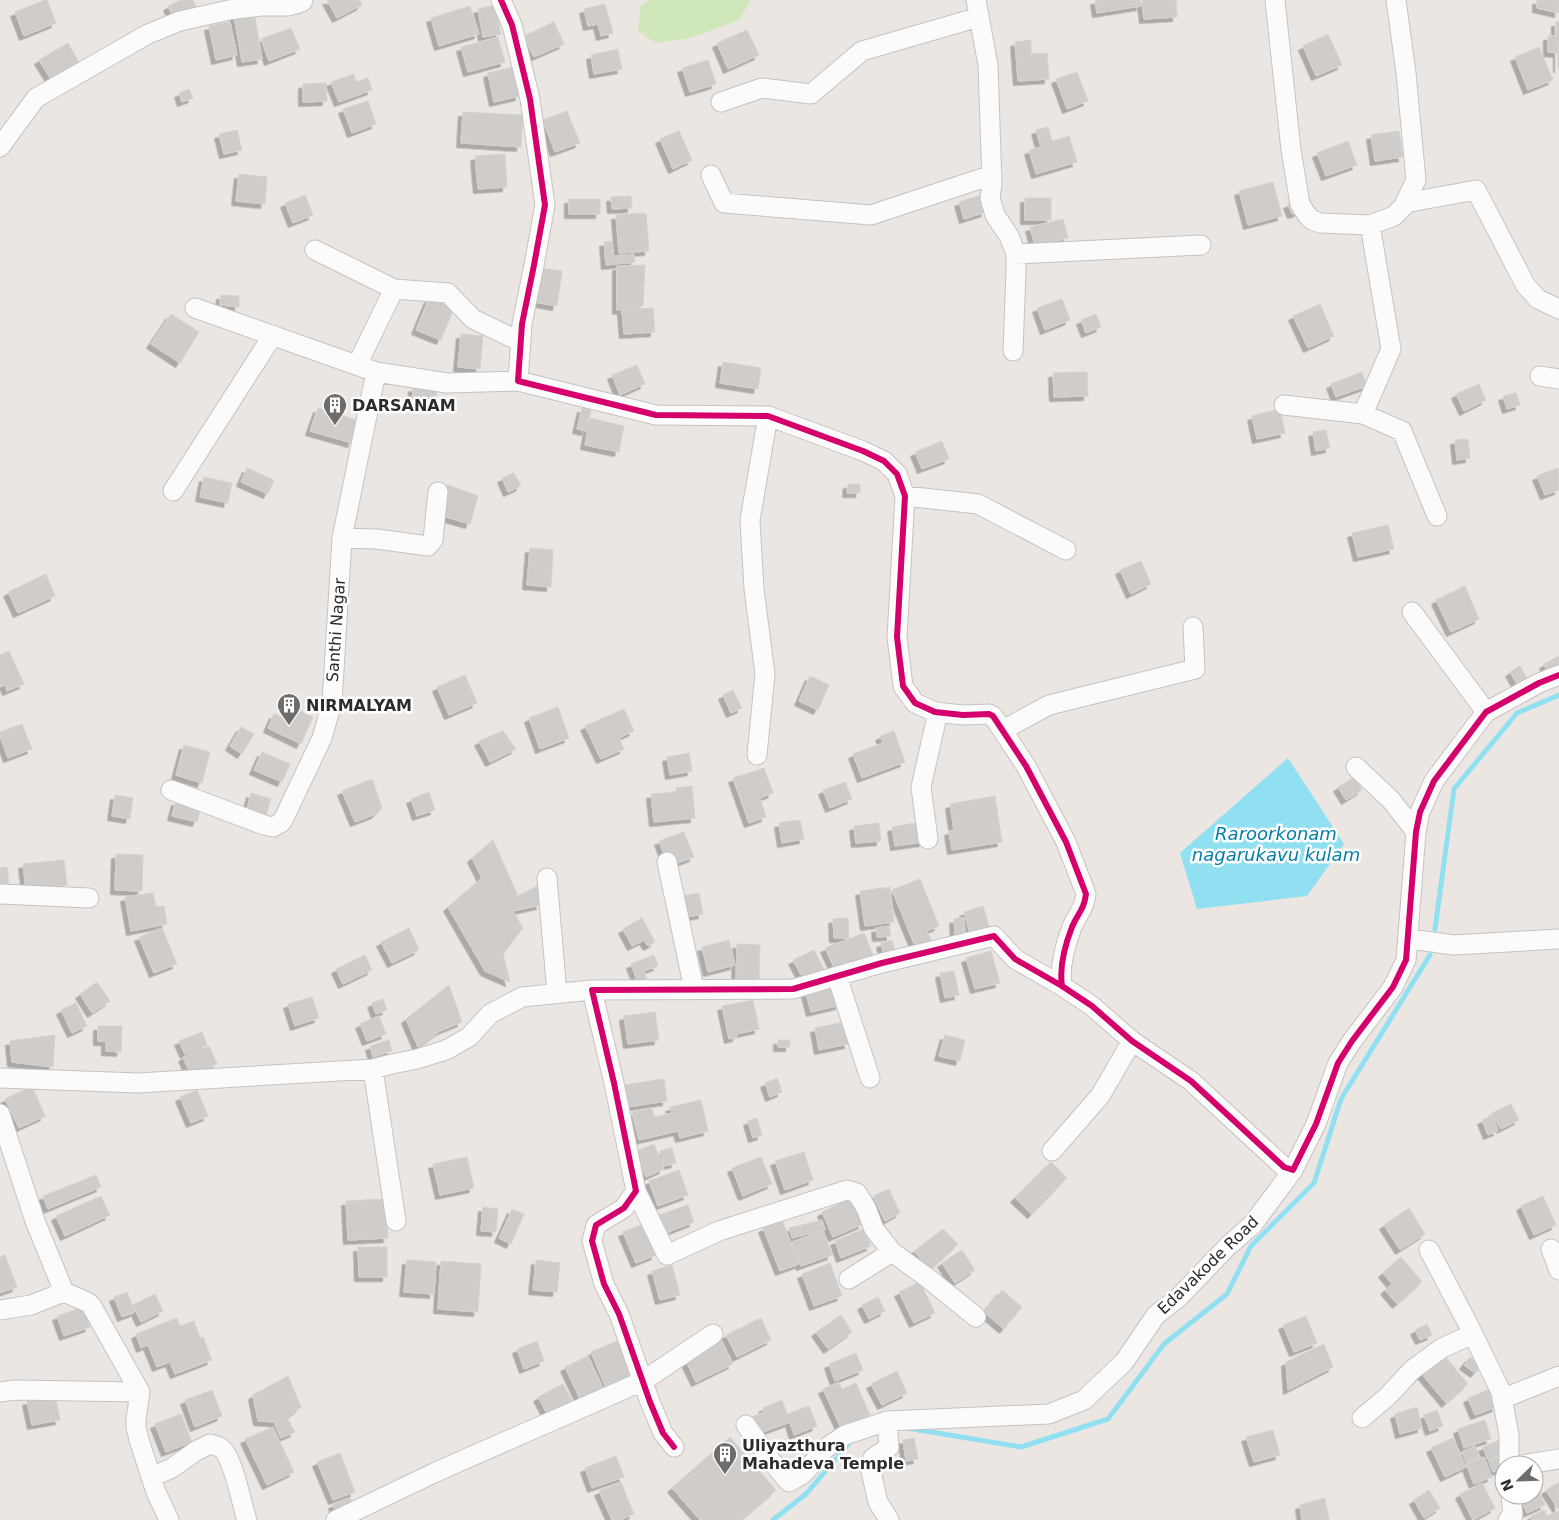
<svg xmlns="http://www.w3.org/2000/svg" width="1559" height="1520" font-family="'DejaVu Sans',sans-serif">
<defs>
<filter id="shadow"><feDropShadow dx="-4.5" dy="4.5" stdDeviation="0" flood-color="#0004"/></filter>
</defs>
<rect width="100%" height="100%" fill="#ebe6e2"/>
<path fill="#d0e8b9" d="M650,0H751L739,20L691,38L656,43L638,31L641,5Z"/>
<path fill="#91e0f1" d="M1288,758L1344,844L1307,896L1197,909L1180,853Z"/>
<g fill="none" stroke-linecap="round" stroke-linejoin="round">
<path stroke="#91e0f1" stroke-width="5" d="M1435,929L1454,789L1517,713L1559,695
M907,1428L1021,1447L1108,1419L1164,1344L1227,1294L1251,1246L1314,1183L1341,1099L1430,955
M773,1520L806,1494L852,1440"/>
</g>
<path fill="#d0ccc9" stroke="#d6d2ce" filter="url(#shadow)" d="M45,0H47L56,23L24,36L15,12Z
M181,0H193L197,9L175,20L168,6Z
M327,0H360L362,5L337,18Z
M1095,0H1140L1141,6L1097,13Z
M1142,0H1176L1177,17L1144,19Z
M1537,0H1559V13L1537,8Z
M605,4L613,33L601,36L598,24L588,26L584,9Z
M495,5L501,34L483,37L478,9Z
M470,6L479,34L439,46L431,18Z
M254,11L262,59L242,62L234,15Z
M230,22L237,55L216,60L209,26Z
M554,22L564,44L534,57L524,36Z
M1556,22H1559V68H1558V53L1548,52V36H1556Z
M291,28L300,49L269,61L261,39Z
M747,30L759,55L728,69L717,43Z
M1328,34L1342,65L1316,76L1303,46Z
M498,37L505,62L468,72L461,47Z
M1031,40V54L1047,53L1049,79L1018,81L1015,42Z
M68,43L80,64L52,81L39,60Z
M1539,47L1553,80L1528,90L1515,57Z
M618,49L622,69L594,74L591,55Z
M708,60L716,84L690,92L682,68Z
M513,67L520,96L494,102L488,73Z
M1077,72L1088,101L1067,109L1056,79Z
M354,74L356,82L368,78L372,90L339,102L331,82Z
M326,83L327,101L303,102V84Z
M189,89L193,98L182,102L179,93Z
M368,101L376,124L352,133L343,109Z
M567,111L580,143L555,152L543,120Z
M463,112L523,115L521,147L461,143Z
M1048,127L1052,141L1069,136L1077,162L1036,174L1029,150L1041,147L1036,130Z
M237,130L242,150L224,154L219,134Z
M679,131L692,160L673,169L660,139Z
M1399,131L1403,157L1375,161L1371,135Z
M1348,141L1357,165L1326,176L1317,153Z
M505,154L507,187L478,189L475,156Z
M239,174L267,177L265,204L236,201Z
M1273,182L1282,216L1248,225L1239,191Z
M305,195L313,215L293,223L285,203Z
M981,195L986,212L964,219L959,202Z
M631,196L632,208L612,209L611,197Z
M1025,198H1051V220H1025Z
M569,199H600V214H569Z
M1296,201L1299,212L1292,214L1288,204Z
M646,213L649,251L619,253L616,215Z
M1063,219L1068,238L1035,246L1030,227Z
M612,241L613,256L634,254L635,262L606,265L604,242Z
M645,265L643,306L617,310V266Z
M539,268L562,271L557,306L534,302Z
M221,295L239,296V307L220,305Z
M429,298L454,308L441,340L416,330Z
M1062,299L1070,320L1045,330L1037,308Z
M1320,304L1334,336L1308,348L1293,316Z
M653,308L655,332L624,334L622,310Z
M171,314L199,332L180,363L151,344Z
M1096,314L1101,327L1086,333L1081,320Z
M461,334L483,336L480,369L458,367Z
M723,362L761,368L758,389L720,383Z
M637,365L645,384L620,395L612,375Z
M1087,372L1088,396L1054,397L1053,373Z
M1362,372L1367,386L1336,397L1331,384Z
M1479,384L1486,400L1464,411L1456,394Z
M413,387L437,390L436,405L412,402Z
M1516,393L1520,405L1507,409L1503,396Z
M318,408L359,421L352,443L310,431Z
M582,408L591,410L586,431L577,429Z
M1280,409L1285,433L1257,439L1252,416Z
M590,418L624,426L619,452L585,445Z
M1326,430L1330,448L1316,451L1313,432Z
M1468,439L1470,458L1457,460L1455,440Z
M942,441L949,459L922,469L915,452Z
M247,468L274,480L268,494L241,482Z
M1558,468L1559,490L1545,495L1537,476Z
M514,473L521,486L508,492L502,478Z
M204,477L232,483L228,503L200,497Z
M848,484H860V493H847Z
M448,485L478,496L470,524L439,515Z
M1388,525L1394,549L1358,557L1352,533Z
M530,548L553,550L551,587L527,585Z
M1141,561L1151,584L1131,594L1120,570Z
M46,574L55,596L18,613L8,592Z
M1465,586L1479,619L1451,632L1436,600Z
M9,651L24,684L7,691L5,685L0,687V655Z
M1559,656V669L1548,674L1544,664Z
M1520,666L1528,680L1518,686L1510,672Z
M465,675L477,703L449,715L437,687Z
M810,676L829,685L818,710L799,701Z
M733,690L742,708L731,713L723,695Z
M290,706L313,717L301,744L268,728L274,714L284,718Z
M558,707L569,738L540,749L529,718Z
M624,709L634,731L619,738L624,749L601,759L585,726Z
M22,724L32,749L8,758L0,736V732Z
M241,727L254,734L242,754L230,746Z
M503,731L516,749L490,762L479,741Z
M894,731L905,762L862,778L853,754L883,743L880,736Z
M184,745L210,752L202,783L176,775Z
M262,752L290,764L282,782L254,770Z
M689,753L692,771L670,775L667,757Z
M764,768L773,793L760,798L766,817L749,823L733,778Z
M1354,777L1362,790L1346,800L1338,787Z
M372,779L382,808L376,814L355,822L342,791Z
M845,782L852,799L830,808L823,790Z
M692,786L695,818L654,822L651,794L676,792V788Z
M429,792L435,810L417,816L411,799Z
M251,793L271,799L265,819L246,813Z
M115,795L133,798L130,819L112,816Z
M995,796L1002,842L952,850L949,831L954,830L950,804Z
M176,801L201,807L197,822L172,816Z
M800,820L804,839L782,843L779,823Z
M921,822L924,842L895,846L892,827Z
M879,823L881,841L856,843L854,826Z
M684,832L694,857L669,866L659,841Z
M493,840L518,896L537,886L541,905L513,911L523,928L503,954L510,982L485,971L448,907L482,878L472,858Z
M116,854L143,855L142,891L115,890Z
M64,860L67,885L26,889L23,864Z
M7,867L9,883L0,885V868Z
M920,879L939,926L927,931L931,940L915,946L892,890Z
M890,887L894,922L865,926L860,891Z
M153,893L156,907L164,906L167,924L131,931L125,897Z
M699,893L703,914L682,918L678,897Z
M983,906L990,929L970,934L964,912Z
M642,918L655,942L648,946L644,940L632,946L623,929Z
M848,918L849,938H834L833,919Z
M964,918L965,934L955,935L954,919Z
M889,926L891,936L877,937L876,928Z
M162,928L177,964L154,973L139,937Z
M409,928L419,950L392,963L381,942Z
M864,933L875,960L836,972L825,948Z
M729,940L735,965L708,972L702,947Z
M892,940L896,956L885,959L881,943Z
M737,944L760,945L759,980H736Z
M814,950L824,969L804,980L793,960Z
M991,951L1000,983L975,989L966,958Z
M365,955L372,970L343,984L336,969Z
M654,955L658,966L644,971L647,980L638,983L631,964Z
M954,971L959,995L945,998L940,973Z
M97,982L110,1001L92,1013L80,994Z
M449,985L462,1022L440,1031L418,1047L406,1019Z
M835,986L840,1005L811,1012L806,993Z
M312,997L319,1018L295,1026L288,1004Z
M383,999L387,1010L376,1014L372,1003Z
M753,1000L759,1029L737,1034V1037L729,1039L722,1006Z
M76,1003L87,1026L72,1033L61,1010Z
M655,1012L659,1040L628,1044L624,1016Z
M379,1016L386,1034L367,1041L360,1024Z
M845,1022L849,1044L819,1050L815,1028Z
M98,1026H122L121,1052L106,1051V1041H98Z
M202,1032L207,1045L185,1054L179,1041Z
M55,1035L53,1067L12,1062L10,1041Z
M945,1035L965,1040L960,1061L939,1056Z
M389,1040L392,1051L373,1057L370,1046Z
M778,1040H790V1047H778Z
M209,1046L217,1064L191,1075L183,1057Z
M777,1078L782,1092L770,1097L765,1083Z
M664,1079L667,1101L627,1107L624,1085Z
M32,1086L45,1116L19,1128L5,1099Z
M197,1090L208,1116L191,1123L180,1097Z
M701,1100L708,1131L680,1138L678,1131L639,1140L632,1112L652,1108L654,1117L672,1113L670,1107Z
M1511,1104L1519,1120L1501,1129L1492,1113Z
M1493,1116L1498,1131L1488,1135L1482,1120Z
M757,1118L762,1135L753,1138L748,1121Z
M654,1144L664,1169L646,1177L636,1151Z
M672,1148L676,1163L664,1166L660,1151Z
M804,1152L813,1180L785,1190L775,1161Z
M467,1157L474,1188L440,1195L433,1164Z
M761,1157L772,1184L743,1196L732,1168Z
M1051,1162L1067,1178L1032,1214L1015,1198Z
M679,1170L688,1195L658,1206L649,1181Z
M96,1175L101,1187L48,1209L43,1196Z
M889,1189L900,1213L885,1221L873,1196Z
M101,1196L110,1215L65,1236L56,1216Z
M1543,1196L1556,1225L1534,1235L1521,1206Z
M851,1198L863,1224L833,1237L822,1212Z
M386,1199L388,1238L348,1240L346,1201Z
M688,1205L694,1222L666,1233L659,1215Z
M483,1207L498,1209L496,1232L481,1231Z
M1409,1208L1425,1234L1400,1250L1384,1225Z
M512,1209L524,1214L511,1244L499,1238Z
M782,1220L799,1264L780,1271L763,1228Z
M822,1220L825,1230L792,1238L789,1228Z
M644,1224L656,1255L636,1263L623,1232Z
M864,1229L871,1246L841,1258L835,1241Z
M943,1229L958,1244L930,1270L914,1251Z
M823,1231L832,1255L801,1266L792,1242Z
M358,1247H387V1277H359Z
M962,1250L975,1270L955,1283L942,1263Z
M5,1255L17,1287L0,1293V1257Z
M1401,1257L1422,1282L1397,1304L1385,1290L1392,1284L1383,1273Z
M407,1260L436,1262L434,1294L404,1292Z
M536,1260L560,1263L557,1292L533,1290Z
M441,1261L481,1264L478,1312L438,1309Z
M830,1263L842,1296L814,1306L802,1274Z
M672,1265L680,1295L660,1300L652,1271Z
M920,1282L935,1313L914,1323L899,1292Z
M1002,1290L1022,1307L1004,1329L984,1312Z
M127,1292L135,1312L122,1317L114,1297Z
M155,1294L163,1311L141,1322L133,1305Z
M878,1297L885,1311L869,1319L862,1305Z
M83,1307L90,1327L64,1336L57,1316Z
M841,1315L852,1332L828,1349L816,1332Z
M1306,1316L1317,1343L1294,1352L1283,1325Z
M177,1318L180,1326L194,1321L200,1338L203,1337L212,1360L175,1374L170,1362L157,1367L148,1345L141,1348L136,1334Z
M761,1318L771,1340L737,1357L726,1335Z
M1427,1324L1432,1335L1420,1340L1415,1330Z
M624,1338L639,1374L606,1388L591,1352Z
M721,1340L733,1364L696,1382L685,1359Z
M537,1341L544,1361L524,1369L517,1349Z
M1324,1344L1333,1367L1288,1390L1286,1362Z
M856,1353L863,1370L835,1381L829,1364Z
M1443,1354L1468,1384L1446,1403L1421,1373Z
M588,1356L604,1390L581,1401L565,1367Z
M1470,1357L1481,1366L1475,1373L1464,1365Z
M897,1371L907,1393L882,1405L871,1384Z
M288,1376L301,1407L287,1418L295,1432L281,1438L274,1422L258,1421L253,1395Z
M839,1382L842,1389L856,1383L870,1415L841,1428L823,1389Z
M563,1384L574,1404L549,1417L538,1397Z
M1490,1389L1497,1407L1475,1415L1468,1398Z
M212,1390L222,1416L195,1427L185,1400Z
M55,1395L60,1420L32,1425L27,1401Z
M782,1400L787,1414L809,1406L817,1426L794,1435L790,1422L758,1434L752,1417L764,1412L763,1408Z
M1417,1407L1422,1428L1400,1434L1395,1414Z
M1437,1410L1443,1426L1430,1431L1424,1415Z
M181,1414L192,1442L166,1452L155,1424Z
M1485,1420L1491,1439L1464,1448L1458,1429Z
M273,1427L294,1472L267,1485L245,1439Z
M1273,1430L1280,1455L1254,1462L1246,1437Z
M730,1437L776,1490L741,1520H700L672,1488Z
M914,1438L918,1459L906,1461L903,1440Z
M1453,1438L1466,1467L1445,1477L1431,1448Z
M1502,1439L1507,1453L1488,1460L1483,1447Z
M1475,1446L1480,1457L1467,1463L1462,1452Z
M340,1453L355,1492L333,1500L317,1462Z
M616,1456L624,1477L592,1488L585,1468Z
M1484,1457L1492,1477L1474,1484L1466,1464Z
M1499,1457L1504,1468L1493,1472L1489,1461Z
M621,1482L634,1514L620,1520H612L599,1491Z
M1559,1482V1508L1558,1509L1546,1490Z
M1482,1483L1495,1508L1473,1520L1460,1494Z
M1537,1488L1545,1505L1527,1513L1520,1496L1534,1495V1490Z
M1429,1490L1440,1508L1424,1518L1414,1500Z
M350,1498L354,1510L337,1516L333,1504Z
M1325,1498L1329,1520H1302L1300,1505Z
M1544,1510L1547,1516L1559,1511V1520H1532L1531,1516Z"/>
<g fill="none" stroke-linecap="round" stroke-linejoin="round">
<g stroke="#c4c3c3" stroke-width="21">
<path id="minor" d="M501,0L512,25L530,99L545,205L534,265L522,324L518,381L656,415L768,416L863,451L884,461L897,474L905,496L897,637L903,686L915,703L935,712L963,715L989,714L993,716L1026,766L1066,842L1086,894C1084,910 1078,913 1072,927C1065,945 1059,966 1062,986
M976,0L988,65L992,184L990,198L995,215L1009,236L1016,254V272L1013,351
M1275,0L1291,150L1300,204L1307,215L1312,220L1320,223L1370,225L1394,216L1403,207L1416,180L1406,73L1396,0
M721,102L762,88L811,94L862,51L979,17
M0,147L36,98L148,34L180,21L229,10L261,6H289L302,2L303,0
M711,175L724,203L871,215L992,175
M1405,203L1476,190L1526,286L1538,299L1559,309
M1370,225L1391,349L1363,414L1402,431L1437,516
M315,250L394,289L448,293L473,319L521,342
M1016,254L1201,245
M195,308L376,372L447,383L518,381
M357,365L394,289
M1540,376L1559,379
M1284,405L1363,414
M173,491L273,335
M905,496L978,504L1066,550
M342,538L377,539L428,546L433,540L438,492
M1412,612L1486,712
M1003,730L1049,705L1195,669L1193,627
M757,755L765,674L754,589L750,520L768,416
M1356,767L1391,800L1416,832
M171,790L264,825L273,827L282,822L322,738L332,703L342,538L376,372
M928,839L921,787L938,712
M667,862L694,989
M547,878L557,993
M0,894L89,898
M1409,939L1454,945L1559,939
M837,976L870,1078
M373,1069L396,1221
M0,1078L138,1083L373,1069L392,1064L417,1059L446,1050L469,1037L490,1014L522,997L592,990
M0,1114L35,1221L64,1292L87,1302L91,1305L140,1392L136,1419V1427L139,1440L156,1492L169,1520
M1052,1151L1100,1096L1132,1041
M636,1191L667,1255L719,1231L847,1190L857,1193L866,1208L874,1229L892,1252L929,1279L976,1317
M1551,1249L1559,1270
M1429,1250L1468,1324L1501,1392L1509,1435V1465
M849,1279L892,1252
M0,1310L31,1305L64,1292
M0,1392L15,1390L140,1392
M1502,1399L1559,1376
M1362,1418L1387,1397L1412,1370L1442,1348L1473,1334
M887,1421L889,1447L873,1458L870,1467L878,1502L889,1520
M746,1425L772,1462L789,1482L803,1474L826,1448L845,1435L887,1421L1049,1414L1084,1400L1124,1362L1156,1315L1178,1298L1228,1246L1253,1224L1293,1170
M674,1447L663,1433L650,1402L619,1314L604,1284L592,1241L596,1225L624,1208L636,1191L614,1083L592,990L793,989L882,963L994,936L1015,959L1062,986L1092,1006L1132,1041L1191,1081L1284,1167L1293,1170L1316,1124L1338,1063L1352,1041L1393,987L1406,960L1416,832L1420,812L1434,781L1486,712L1539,683L1559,675
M1522,1465L1559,1459
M151,1477L172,1468L196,1451L210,1444C213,1445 219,1446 221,1448C233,1456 242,1506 247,1520
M336,1520L436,1472L643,1381L713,1334
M1508,1520L1513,1515L1511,1495"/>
</g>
<use href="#minor" stroke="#fcfbfb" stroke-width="19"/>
<g stroke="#fff" stroke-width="9">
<path id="cycleway" d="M501,0L512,25L530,99L545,205L534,265L522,324L518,381L656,415L768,416L863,451L884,461L897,474L905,496L897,637L903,686L915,703L935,712L963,715L989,714L993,716L1026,766L1066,842L1086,894C1084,910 1078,913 1072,927C1065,945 1059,966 1062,986
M674,1447L663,1433L650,1402L619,1314L604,1284L592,1241L596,1225L624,1208L636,1191L614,1083L592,990L793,989L882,963L994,936L1015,959L1062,986L1092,1006L1132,1041L1191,1081L1284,1167L1293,1170L1316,1124L1338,1063L1352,1041L1393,987L1406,960L1416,832L1420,812L1434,781L1486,712L1539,683L1559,675"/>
</g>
<use href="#cycleway" stroke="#d6006c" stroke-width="6"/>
</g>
<defs>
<g id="building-pin" transform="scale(1.25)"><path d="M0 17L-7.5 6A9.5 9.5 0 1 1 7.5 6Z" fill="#6f6d6c" stroke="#fff"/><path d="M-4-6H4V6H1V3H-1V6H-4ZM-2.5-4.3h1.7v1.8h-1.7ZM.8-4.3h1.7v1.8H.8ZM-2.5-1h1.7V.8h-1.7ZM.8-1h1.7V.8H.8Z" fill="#fff"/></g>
</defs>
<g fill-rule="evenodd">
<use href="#building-pin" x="335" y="405"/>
<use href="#building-pin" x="289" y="705"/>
<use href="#building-pin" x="725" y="1454"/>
</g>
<g text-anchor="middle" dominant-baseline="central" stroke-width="5" stroke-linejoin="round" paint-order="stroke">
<g font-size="16" font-weight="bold" fill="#2c2c2c" stroke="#fff" text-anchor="start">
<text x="352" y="405">DARSANAM</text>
<text x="306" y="705">NIRMALYAM</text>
<text x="742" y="1445">Uliyazthura<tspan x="742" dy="18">Mahadeva Temple</tspan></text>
</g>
<g font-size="16" fill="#2c2c2c" stroke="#fff">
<text transform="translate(336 630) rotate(-86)">Santhi Nagar</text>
<text transform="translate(1208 1265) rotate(-44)">Edavakode Road</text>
</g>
<g font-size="18" font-style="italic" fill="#047ea8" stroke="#fff">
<text x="1276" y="833">Raroorkonam<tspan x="1276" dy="21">nagarukavu kulam</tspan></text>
</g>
</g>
<g transform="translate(1519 1480) rotate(247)"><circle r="24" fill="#ffffff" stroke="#ababab"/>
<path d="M0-4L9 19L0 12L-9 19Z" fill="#6f6d6c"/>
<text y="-8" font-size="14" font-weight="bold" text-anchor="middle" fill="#2c2c2c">N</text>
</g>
</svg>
